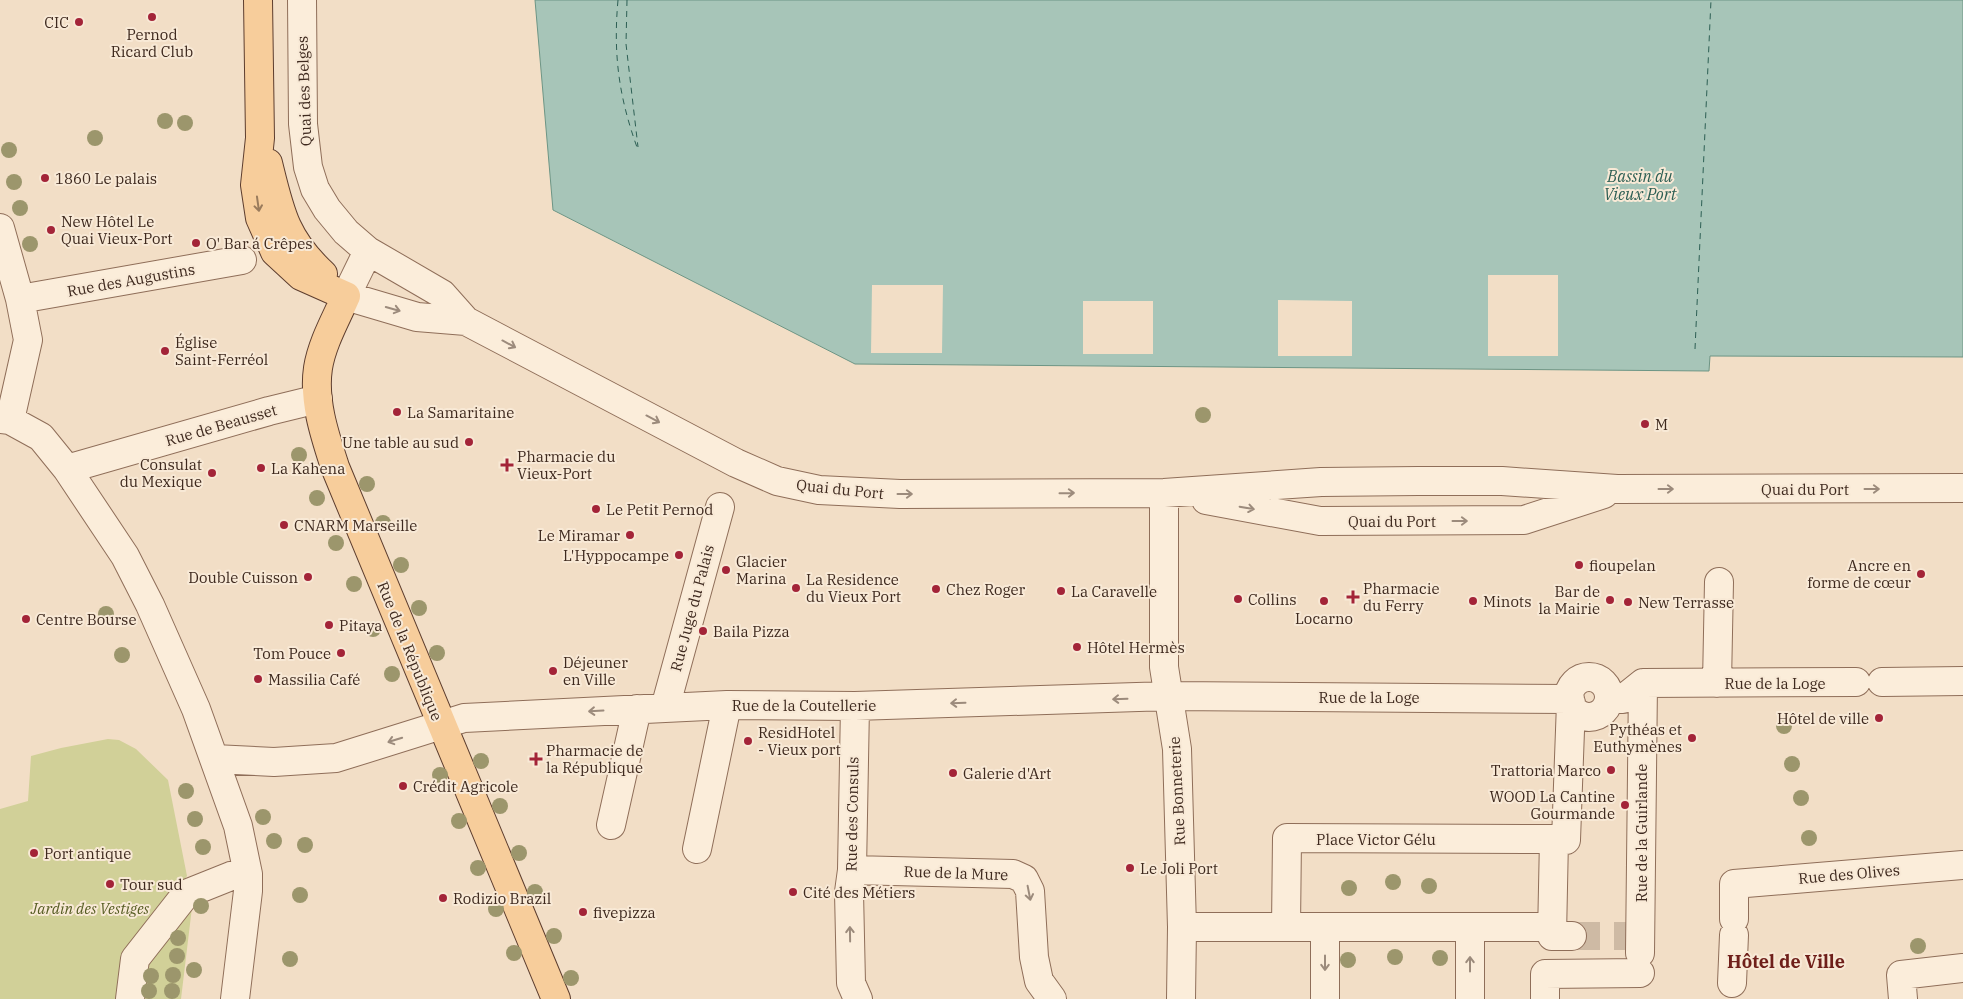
<svg xmlns="http://www.w3.org/2000/svg" width="1963" height="999" font-family="'IBM Plex Serif',serif">
<rect width="100%" height="100%" fill="#f2dec6"/>
<path fill="#d1d098" d="M108,739L119,740L136,749L168,780L187,876L179,886L193,899L181,999H0V809L28,801L31,756L61,748Z"/>
<path fill="#a7c5b8" stroke="#6d9585" d="M535,0H1963V357L1710,356L1709,371L855,364L553,210Z"/>
<path fill="#f2dec6" d="M1488,275H1558V356H1488Z
M872,285H943L942,353H871Z
M1278,300L1352,301V356H1278Z
M1083,301H1153V354H1083Z"/>
<g fill="none" stroke-linecap="round" stroke-linejoin="round">
<path stroke="#2d5f54" stroke-width="1" stroke-dasharray="6 5" stroke-linecap="butt" d="M618,0C613,55 619,98 638,150
M627,0L626,44L638,147
M1695,349L1711,0"/>
<path stroke="#cebaa4" stroke-width="28" stroke-dasharray="28 14" stroke-linecap="butt" d="M1572,936H1626"/>
<g stroke="#8f6e59" stroke-width="30">
<path id="minor" d="M302,0L303,124L308,167L315,189L327,209L346,232L368,251L442,294L466,321L736,463L777,481L819,490L900,494L1164,493L1321,482L1418,481H1502L1617,489L1963,488
M0,228L20,299L28,340L10,420
M368,251L346,296L417,317L466,321
M20,299L242,260
M0,419L10,420L41,437L67,469L125,556L150,605L196,709L238,826L248,874V891L235,999
M67,469L269,411L318,399
M1164,493V667L1177,749L1182,927L1181,999
M1206,500L1320,521L1524,520L1604,494
M1569 697a20 20 0 1 1 40 0a20 20 0 1 1-40 0Z
M1882,682L1963,681
M1717,683L1719,582
M1609,699H1623L1643,683L1856,682
M855,706L852,870L849,892L851,983L858,999
M665,708L720,507
M214,759L274,762L336,758L464,718L665,708L727,705L855,706L1169,696L1570,699
M611,825L637,709
M1554,839L1566,840L1571,703
M697,849L727,705
M852,870L1013,874L1024,879L1030,891L1034,957L1039,981L1052,999
M1734,919V884L1963,865
M1182,927H1553
M1286,927L1287,838L1554,839L1552,936H1572
M1325,927V999
M1640,953L1643,683
M1732,983L1734,935
M130,999L135,959L186,894L231,876L248,874
M1470,999V928
M1545,999V974L1640,973
M1903,999L1901,975L1963,968"/>
</g>
<g stroke="#5d3d2e" stroke-width="30">
<path id="major" d="M258,0L260,138L255,185L260,218L275,252L301,276L346,296
M268,163C280,212 285,239 323,274
M346,296C336,319 322,343 318,368C313,401 325,436 335,467L556,999"/>
</g>
<use href="#minor" stroke="#fbedda" stroke-width="28"/>
<use href="#major" stroke="#f7cd9b" stroke-width="28"/>
</g>
<g fill="#9c966c">
<circle cx="165" cy="121" r="8"/>
<circle cx="185" cy="123" r="8"/>
<circle cx="95" cy="138" r="8"/>
<circle cx="9" cy="150" r="8"/>
<circle cx="14" cy="182" r="8"/>
<circle cx="20" cy="208" r="8"/>
<circle cx="30" cy="244" r="8"/>
<circle cx="1203" cy="415" r="8"/>
<circle cx="299" cy="455" r="8"/>
<circle cx="367" cy="484" r="8"/>
<circle cx="317" cy="498" r="8"/>
<circle cx="383" cy="523" r="8"/>
<circle cx="336" cy="543" r="8"/>
<circle cx="401" cy="565" r="8"/>
<circle cx="354" cy="584" r="8"/>
<circle cx="419" cy="608" r="8"/>
<circle cx="106" cy="614" r="8"/>
<circle cx="373" cy="629" r="8"/>
<circle cx="437" cy="653" r="8"/>
<circle cx="122" cy="655" r="8"/>
<circle cx="392" cy="674" r="8"/>
<circle cx="1784" cy="726" r="8"/>
<circle cx="481" cy="761" r="8"/>
<circle cx="1792" cy="764" r="8"/>
<circle cx="440" cy="775" r="8"/>
<circle cx="186" cy="791" r="8"/>
<circle cx="1801" cy="798" r="8"/>
<circle cx="500" cy="806" r="8"/>
<circle cx="263" cy="817" r="8"/>
<circle cx="195" cy="819" r="8"/>
<circle cx="459" cy="821" r="8"/>
<circle cx="1809" cy="838" r="8"/>
<circle cx="274" cy="841" r="8"/>
<circle cx="305" cy="845" r="8"/>
<circle cx="203" cy="847" r="8"/>
<circle cx="519" cy="853" r="8"/>
<circle cx="478" cy="868" r="8"/>
<circle cx="1393" cy="882" r="8"/>
<circle cx="1429" cy="886" r="8"/>
<circle cx="1349" cy="888" r="8"/>
<circle cx="535" cy="892" r="8"/>
<circle cx="300" cy="895" r="8"/>
<circle cx="201" cy="906" r="8"/>
<circle cx="496" cy="909" r="8"/>
<circle cx="554" cy="936" r="8"/>
<circle cx="178" cy="938" r="8"/>
<circle cx="1918" cy="946" r="8"/>
<circle cx="514" cy="953" r="8"/>
<circle cx="177" cy="956" r="8"/>
<circle cx="1395" cy="957" r="8"/>
<circle cx="1440" cy="958" r="8"/>
<circle cx="290" cy="959" r="8"/>
<circle cx="1348" cy="960" r="8"/>
<circle cx="194" cy="970" r="8"/>
<circle cx="173" cy="975" r="8"/>
<circle cx="151" cy="976" r="8"/>
<circle cx="571" cy="978" r="8"/>
<circle cx="149" cy="991" r="8"/>
<circle cx="172" cy="991" r="8"/>
</g>
<defs><path id="oneway-shaft" d="M-6 0H5M1.5-3L5.5 0L1.5 3" fill="none" stroke-width="1.6" stroke-linecap="round" stroke-linejoin="round" transform="scale(1.25)"/></defs>
<use stroke="#9a7b5c" href="#oneway-shaft" transform="translate(258 204) rotate(82)"/>
<g stroke="#9c8b7c">
<use href="#oneway-shaft" transform="translate(393 309) rotate(16)"/>
<use href="#oneway-shaft" transform="translate(509 344) rotate(28)"/>
<use href="#oneway-shaft" transform="translate(653 419) rotate(28)"/>
<use href="#oneway-shaft" transform="translate(1666 489)"/>
<use href="#oneway-shaft" transform="translate(1872 489)"/>
<use href="#oneway-shaft" transform="translate(1067 493) rotate(-1)"/>
<use href="#oneway-shaft" transform="translate(905 494)"/>
<use href="#oneway-shaft" transform="translate(1247 508) rotate(10)"/>
<use href="#oneway-shaft" transform="translate(1460 521)"/>
<use href="#oneway-shaft" transform="translate(1120 699) rotate(178)"/>
<use href="#oneway-shaft" transform="translate(958 703) rotate(178)"/>
<use href="#oneway-shaft" transform="translate(596 711) rotate(177)"/>
<use href="#oneway-shaft" transform="translate(395 740) rotate(163)"/>
<use href="#oneway-shaft" transform="translate(1029 893) rotate(79)"/>
<use href="#oneway-shaft" transform="translate(850 934) rotate(-91)"/>
<use href="#oneway-shaft" transform="translate(1325 963) rotate(90)"/>
<use href="#oneway-shaft" transform="translate(1470 964) rotate(-90)"/>
</g>
<g fill="#a32438" stroke="#f8e9d6" stroke-width="2">
<circle cx="152" cy="17" r="5"/>
<circle cx="79" cy="22" r="5"/>
<circle cx="45" cy="178" r="5"/>
<circle cx="51" cy="230" r="5"/>
<circle cx="196" cy="243" r="5"/>
<circle cx="165" cy="351" r="5"/>
<circle cx="397" cy="412" r="5"/>
<circle cx="1645" cy="424" r="5"/>
<circle cx="469" cy="442" r="5"/>
<path d="M504.5 457.5h5v5h5v5h-5v5h-5v-5h-5v-5h5z"/>
<circle cx="261" cy="468" r="5"/>
<circle cx="212" cy="473" r="5"/>
<circle cx="596" cy="509" r="5"/>
<circle cx="284" cy="525" r="5"/>
<circle cx="630" cy="535" r="5"/>
<circle cx="679" cy="555" r="5"/>
<circle cx="1579" cy="565" r="5"/>
<circle cx="726" cy="570" r="5"/>
<circle cx="1921" cy="574" r="5"/>
<circle cx="308" cy="577" r="5"/>
<circle cx="796" cy="588" r="5"/>
<circle cx="936" cy="589" r="5"/>
<circle cx="1061" cy="591" r="5"/>
<path d="M1350.5 589.5h5v5h5v5h-5v5h-5v-5h-5v-5h5z"/>
<circle cx="1238" cy="599" r="5"/>
<circle cx="1610" cy="600" r="5"/>
<circle cx="1324" cy="601" r="5"/>
<circle cx="1473" cy="601" r="5"/>
<circle cx="1628" cy="602" r="5"/>
<circle cx="26" cy="619" r="5"/>
<circle cx="329" cy="625" r="5"/>
<circle cx="703" cy="631" r="5"/>
<circle cx="1077" cy="647" r="5"/>
<circle cx="341" cy="653" r="5"/>
<circle cx="553" cy="671" r="5"/>
<circle cx="258" cy="679" r="5"/>
<circle cx="1879" cy="718" r="5"/>
<circle cx="1692" cy="738" r="5"/>
<circle cx="748" cy="741" r="5"/>
<path d="M533.5 751.5h5v5h5v5h-5v5h-5v-5h-5v-5h5z"/>
<circle cx="1611" cy="770" r="5"/>
<circle cx="953" cy="773" r="5"/>
<circle cx="403" cy="786" r="5"/>
<circle cx="1625" cy="805" r="5"/>
<circle cx="34" cy="853" r="5"/>
<circle cx="1130" cy="868" r="5"/>
<circle cx="110" cy="884" r="5"/>
<circle cx="793" cy="892" r="5"/>
<circle cx="443" cy="898" r="5"/>
<circle cx="583" cy="912" r="5"/>
</g>
<g text-anchor="middle" dominant-baseline="central" stroke-width="4" stroke-linejoin="round" paint-order="stroke">
<g font-size="15" fill="#3e291e" stroke="#f8e9d6" text-anchor="start">
<text x="69" y="22" text-anchor="end">CIC</text>
<text x="152" y="34" text-anchor="middle">Pernod<tspan x="152" dy="17">Ricard Club</tspan></text>
<text x="55" y="178">1860 Le palais</text>
<text x="61" y="221">New Hôtel Le<tspan x="61" dy="17">Quai Vieux-Port</tspan></text>
<text x="206" y="243">O' Bar á Crêpes</text>
<text x="175" y="342">Église<tspan x="175" dy="17">Saint-Ferréol</tspan></text>
<text x="407" y="412">La Samaritaine</text>
<text x="1655" y="424">M</text>
<text x="459" y="442" text-anchor="end">Une table au sud</text>
<text x="517" y="456">Pharmacie du<tspan x="517" dy="17">Vieux-Port</tspan></text>
<text x="202" y="464" text-anchor="end">Consulat<tspan x="202" dy="17">du Mexique</tspan></text>
<text x="271" y="468">La Kahena</text>
<text x="606" y="509">Le Petit Pernod</text>
<text x="294" y="525">CNARM Marseille</text>
<text x="620" y="535" text-anchor="end">Le Miramar</text>
<text x="669" y="555" text-anchor="end">L'Hyppocampe</text>
<text x="736" y="561">Glacier<tspan x="736" dy="17">Marina</tspan></text>
<text x="1589" y="565">fioupelan</text>
<text x="1911" y="565" text-anchor="end">Ancre en<tspan x="1911" dy="17">forme de cœur</tspan></text>
<text x="298" y="577" text-anchor="end">Double Cuisson</text>
<text x="806" y="579">La Residence<tspan x="806" dy="17">du Vieux Port</tspan></text>
<text x="1363" y="588">Pharmacie<tspan x="1363" dy="17">du Ferry</tspan></text>
<text x="946" y="589">Chez Roger</text>
<text x="1071" y="591">La Caravelle</text>
<text x="1600" y="591" text-anchor="end">Bar de<tspan x="1600" dy="17">la Mairie</tspan></text>
<text x="1248" y="599">Collins</text>
<text x="1483" y="601">Minots</text>
<text x="1638" y="602">New Terrasse</text>
<text x="1324" y="618" text-anchor="middle">Locarno</text>
<text x="36" y="619">Centre Bourse</text>
<text x="339" y="625">Pitaya</text>
<text x="713" y="631">Baila Pizza</text>
<text x="1087" y="647">Hôtel Hermès</text>
<text x="331" y="653" text-anchor="end">Tom Pouce</text>
<text x="563" y="662">Déjeuner<tspan x="563" dy="17">en Ville</tspan></text>
<text x="268" y="679">Massilia Café</text>
<text x="1869" y="718" text-anchor="end">Hôtel de ville</text>
<text x="1682" y="729" text-anchor="end">Pythéas et<tspan x="1682" dy="17">Euthymènes</tspan></text>
<text x="758" y="732">ResidHotel<tspan x="758" dy="17">- Vieux port</tspan></text>
<text x="546" y="750">Pharmacie de<tspan x="546" dy="17">la République</tspan></text>
<text x="1601" y="770" text-anchor="end">Trattoria Marco</text>
<text x="963" y="773">Galerie d'Art</text>
<text x="413" y="786">Crédit Agricole</text>
<text x="1615" y="796" text-anchor="end">WOOD La Cantine<tspan x="1615" dy="17">Gourmande</tspan></text>
<text x="44" y="853">Port antique</text>
<text x="1140" y="868">Le Joli Port</text>
<text x="120" y="884">Tour sud</text>
<text x="803" y="892">Cité des Métiers</text>
<text x="453" y="898">Rodizio Brazil</text>
<text x="593" y="912">fivepizza</text>
</g>
<g font-size="15" fill="#3e291e" stroke="#f8e9d6">
<text transform="translate(304 91) rotate(-92)">Quai des Belges</text>
<text transform="translate(131 280) rotate(-10)">Rue des Augustins</text>
<text transform="translate(221 425) rotate(-16)">Rue de Beausset</text>
<text transform="translate(840 489) rotate(6)">Quai du Port</text>
<text x="1805" y="489">Quai du Port</text>
<text x="1392" y="521">Quai du Port</text>
<text transform="translate(692 608) rotate(-75)">Rue Juge du Palais</text>
<text transform="translate(410 651) rotate(68)">Rue de la République</text>
<text x="1775" y="683">Rue de la Loge</text>
<text x="1369" y="697">Rue de la Loge</text>
<text x="804" y="705">Rue de la Coutellerie</text>
<text transform="translate(1177 791) rotate(-93)">Rue Bonneterie</text>
<text transform="translate(852 814) rotate(-89)">Rue des Consuls</text>
<text transform="translate(1641 833) rotate(-90)">Rue de la Guirlande</text>
<text x="1376" y="839">Place Victor Gélu</text>
<text transform="translate(956 873) rotate(2)">Rue de la Mure</text>
<text transform="translate(1849 874) rotate(-5)">Rue des Olives</text>
</g>
<g font-size="15" font-style="italic" fill="#565c23" stroke="#f8e9d6">
<text x="90" y="908">Jardin des Vestiges</text>
</g>
<g font-size="16" font-style="italic" fill="#2d5f54" stroke="#f8e9d6">
<text x="1640" y="176">Bassin du<tspan x="1640" dy="18">Vieux Port</tspan></text>
</g>
<g font-size="18" font-weight="bold" fill="#6f1f1a" stroke="#f8e9d6">
<text x="1786" y="961">Hôtel de Ville</text>
</g>
</g>
</svg>
